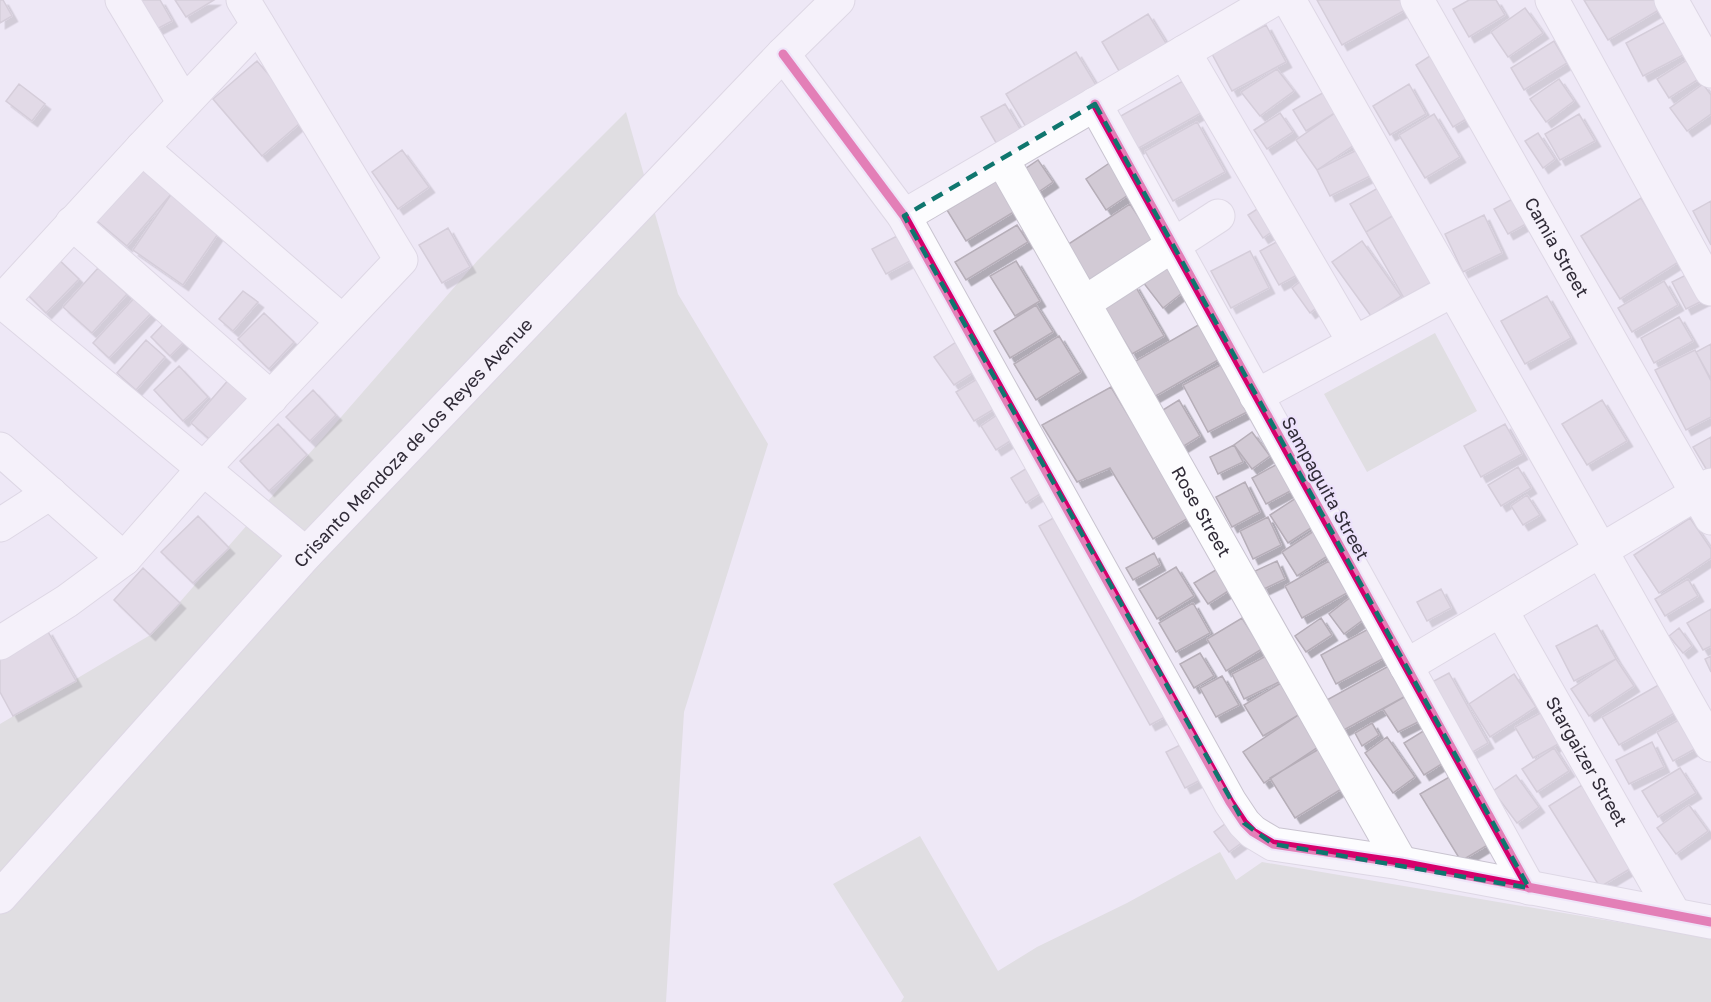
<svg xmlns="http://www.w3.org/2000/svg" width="1711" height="1002" font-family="'Golos Text',sans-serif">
<defs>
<filter id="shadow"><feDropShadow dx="5.5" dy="5.5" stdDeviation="0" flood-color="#0004"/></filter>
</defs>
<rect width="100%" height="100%" fill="#eee8f6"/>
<path fill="#ced2ca" d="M626,112L678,294L768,444L684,712L666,1002H0V724L152,634L478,260Z
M1435,333L1477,411L1367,472L1324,394Z
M920,836L998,971L1037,947L1127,903L1220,852L1236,880L1262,862L1711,938V1002H901L904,997L833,884Z"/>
<path fill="#d2cad5" stroke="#b6aeb8" stroke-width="1.5" filter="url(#shadow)" d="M0,0H3L12,16L0,23Z
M136,0H160L172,21L153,31Z
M175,0H214L186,17Z
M1317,0H1403L1407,9L1342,45Z
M1469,0H1496L1505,15L1469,37L1453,9Z
M1584,0H1660L1664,7L1608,40Z
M1525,8L1543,33L1508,57L1491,32Z
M1148,14L1169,48L1122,76L1102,42Z
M1669,20L1687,53L1643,76L1626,43Z
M1266,25L1286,62L1232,91L1212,54Z
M1554,41L1567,63L1524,90L1511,68Z
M1076,52L1099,90L1029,132L1006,94Z
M1436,52L1473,115L1453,127L1416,65Z
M1690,58L1702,77L1669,98L1657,79Z
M257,61L306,118L262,156L213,99Z
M1277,69L1294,91L1260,116L1241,92Z
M1559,79L1574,101L1546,122L1530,99Z
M1183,81L1201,113L1137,149L1119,117Z
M19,84L45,104L32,121L6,101Z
M1409,84L1426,114L1390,135L1373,106Z
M1703,84L1711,95V114L1687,131L1670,108Z
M1326,91L1338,111L1306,131L1293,110Z
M1005,104L1022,132L998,146L981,117Z
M1338,111L1360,141L1317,170L1296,140Z
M1280,113L1293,132L1267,149L1254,130Z
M1434,114L1460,157L1425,178L1399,135Z
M1579,114L1595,141L1560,160L1545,134Z
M1197,122L1225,172L1173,201L1145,151Z
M1538,133L1555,159L1543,168L1525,141Z
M1359,149L1372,175L1330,196L1317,170Z
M402,150L429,187L398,209L372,172Z
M1038,160L1053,182L1037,193L1022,171Z
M1111,162L1131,193L1106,210L1086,179Z
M143,167L172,193L127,246L97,221Z
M998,180L1017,210L966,241L947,210Z
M1378,188L1394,215L1366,232L1350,204Z
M172,193L222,228L183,285L133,250Z
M1518,196L1531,221L1508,234L1494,209Z
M1641,198L1680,261L1620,299L1581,236Z
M1711,201V245L1693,211Z
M1268,202L1283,224L1263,238L1248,215Z
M1130,204L1156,243L1093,285L1067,245Z
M1394,215L1432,282L1404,298L1366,232Z
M1484,215L1502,253L1463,272L1445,234Z
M1017,225L1028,242L966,280L955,262Z
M448,228L470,267L442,283L419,245Z
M1289,235L1308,269L1279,285L1260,251Z
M897,236L910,261L886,274L872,249Z
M1362,241L1401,296L1371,316L1332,262Z
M1250,251L1269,288L1231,308L1211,271Z
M1167,256L1191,286L1163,308L1139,277Z
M56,257L79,279L46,313L24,291Z
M1016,261L1040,301L1015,316L990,276Z
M98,268L127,294L92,333L63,307Z
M1690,273L1704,300L1686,309L1672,282Z
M1307,276L1325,301L1310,313L1292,288Z
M1664,281L1678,305L1632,332L1618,308Z
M1134,284L1164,336L1132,354L1101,302Z
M243,291L258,302L233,331L219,319Z
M138,294L154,310L109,358L93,343Z
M1547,296L1571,338L1525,364L1501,321Z
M1036,305L1053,332L1010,358L994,331Z
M264,313L294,342L269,369L238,339Z
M171,316L190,336L170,356L151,337Z
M1679,317L1693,341L1654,363L1641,338Z
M1200,324L1220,359L1154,397L1134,362Z
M1059,336L1081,372L1036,400L1014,364Z
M962,338L982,367L954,385L934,357Z
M146,340L165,357L136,390L117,373Z
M1711,344V379L1696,352Z
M1695,350L1711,381V417L1686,430L1655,370Z
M1224,363L1249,411L1208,432L1183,385Z
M179,366L208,397L183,421L154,390Z
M237,370L260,390L214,443L191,423Z
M982,376L1001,405L974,421L956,392Z
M1111,387L1190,517L1153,539L1110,468L1077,482L1042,425Z
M313,390L336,415L310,441L286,417Z
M1179,400L1200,436L1179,449L1158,413Z
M1602,400L1627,441L1587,465L1562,424Z
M1000,413L1015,438L996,450L981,426Z
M278,424L307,455L269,491L240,461Z
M1505,424L1522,454L1481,477L1464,446Z
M1252,432L1270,456L1252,469L1234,445Z
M1711,437V470L1708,472L1693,447Z
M1234,445L1243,462L1218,474L1210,457Z
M1281,462L1296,488L1266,504L1252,478Z
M1032,465L1048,489L1026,503L1011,478Z
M1518,467L1531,488L1501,506L1488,485Z
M1245,482L1260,512L1232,527L1216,497Z
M1527,495L1540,515L1523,525L1511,506Z
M1296,498L1314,526L1288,543L1270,515Z
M1066,511L1178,710L1150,725L1039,526Z
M198,516L229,548L193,583L161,552Z
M1268,517L1281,545L1253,559L1240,531Z
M1690,518L1711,549V558L1659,593L1634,555Z
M1320,527L1335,551L1297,576L1282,552Z
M1154,553L1160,565L1133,580L1126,568Z
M1277,561L1285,579L1264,589L1255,571Z
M1329,561L1347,593L1302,618L1285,586Z
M1176,567L1194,596L1157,619L1139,589Z
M143,568L180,603L150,635L114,600Z
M1219,568L1233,588L1208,604L1194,583Z
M1688,579L1698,596L1665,616L1655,599Z
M1441,589L1451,608L1427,621L1417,602Z
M1356,593L1371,614L1344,634L1329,614Z
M1193,603L1210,633L1176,652L1159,623Z
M1711,609V646L1703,650L1687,623Z
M1242,618L1262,649L1226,671L1207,639Z
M1321,618L1332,635L1306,652L1295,636Z
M1597,625L1616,659L1574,681L1556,646Z
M1372,627L1388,656L1336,684L1321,655Z
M1679,628L1692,646L1683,653L1669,636Z
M47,630L76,681L13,716L0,692V656Z
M1200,653L1214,676L1194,688L1180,664Z
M1268,655L1281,681L1244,699L1232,674Z
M1711,656V672L1705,659Z
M1616,659L1634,686L1589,716L1571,689Z
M1396,662L1413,692L1342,731L1325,701Z
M1449,673L1488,743L1471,753L1432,682Z
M1514,674L1536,707L1490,737L1469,704Z
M1222,676L1239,705L1216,717L1200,688Z
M1281,683L1300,714L1263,736L1244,705Z
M1662,683L1678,711L1619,745L1602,717Z
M1413,692L1426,718L1398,732L1383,709Z
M1544,711L1562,742L1533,758L1515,727Z
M1300,714L1321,745L1264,783L1243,752Z
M1688,715L1704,744L1673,761L1657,732Z
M1372,723L1379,735L1362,746L1355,733Z
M1433,725L1453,757L1424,775L1404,743Z
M1387,737L1415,777L1393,793L1365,753Z
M1192,739L1210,775L1185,788L1166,752Z
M1652,742L1664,767L1629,784L1616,760Z
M1554,748L1569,771L1537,792L1522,769Z
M1319,749L1343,788L1295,818L1270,778Z
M1680,768L1696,793L1658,817L1642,791Z
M1516,775L1539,807L1517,823L1493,791Z
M1451,776L1491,843L1461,861L1420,794Z
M1582,785L1633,867L1600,887L1549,806Z
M1689,805L1708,831L1676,854L1657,828Z
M1236,816L1251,836L1229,852L1214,832Z"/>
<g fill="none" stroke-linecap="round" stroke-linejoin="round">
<g stroke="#c9c4d0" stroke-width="35">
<g id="minor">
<path d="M122,0L184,103"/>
<path d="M1289,0L1711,745"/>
<path id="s1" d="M1417,0L1711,518"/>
<path d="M1552,0L1711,289"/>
<path d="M1671,0L1711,71"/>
<path d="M1184,52L1354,342"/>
<path d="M783,54L904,216L1230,802L1244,823L1253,832L1273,844L1401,863L1711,922"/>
<path d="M1095,104L1529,888"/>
<path d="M142,148L342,321"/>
<path id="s2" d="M1002,159L1401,863"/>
<path d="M904,216L1273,0"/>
<path d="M72,223L271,398"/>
<path d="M0,300L306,554"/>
<path d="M0,303L142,148L258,25"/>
<path d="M1084,303L1218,216"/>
<path d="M1256,396L1453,290"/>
<path d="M0,449L124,559"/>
<path d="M0,525L50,493"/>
<path id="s3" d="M1501,610L1674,914"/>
<path d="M0,643L67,601L124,559L203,469L401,260L243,0"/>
<path d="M1406,666L1711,485"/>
</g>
</g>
<g stroke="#c9c4d0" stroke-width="35">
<g id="major">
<path id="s4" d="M0,897L306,554L783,54L838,0"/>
</g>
</g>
<use href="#minor" stroke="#fcfcfe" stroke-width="33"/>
<use href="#major" stroke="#fcfcfe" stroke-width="33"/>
<g stroke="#ede2fc" stroke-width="13">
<path id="cycleway" d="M783,54L904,216L1230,802L1244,823L1253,832L1273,844L1401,863L1711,922
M1095,104L1529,888"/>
</g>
<use href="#cycleway" stroke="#d6006c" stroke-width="9"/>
</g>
<path d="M0 0H1711V1002H0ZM1095,104L1529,888L1273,844L1244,823L904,216Z" fill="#eee8f6" fill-opacity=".55" fill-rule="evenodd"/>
<path fill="none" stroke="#0f766e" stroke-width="4.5" stroke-dasharray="12 8" stroke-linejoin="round" d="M1095,104L1529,888L1273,844L1244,823L904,216Z"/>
<g text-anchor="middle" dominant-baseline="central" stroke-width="4.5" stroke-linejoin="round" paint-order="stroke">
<g font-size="18" fill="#302b37" stroke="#ede2fc">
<text stroke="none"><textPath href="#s1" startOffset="284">Camia Street</textPath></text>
<text stroke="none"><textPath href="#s4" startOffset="614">Crisanto Mendoza de los Reyes Avenue</textPath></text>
<text transform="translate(1326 488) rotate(61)">Sampaguita Street</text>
<text stroke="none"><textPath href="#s2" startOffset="405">Rose Street</textPath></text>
<text stroke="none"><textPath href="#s3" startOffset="174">Stargaizer Street</textPath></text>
</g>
</g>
</svg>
